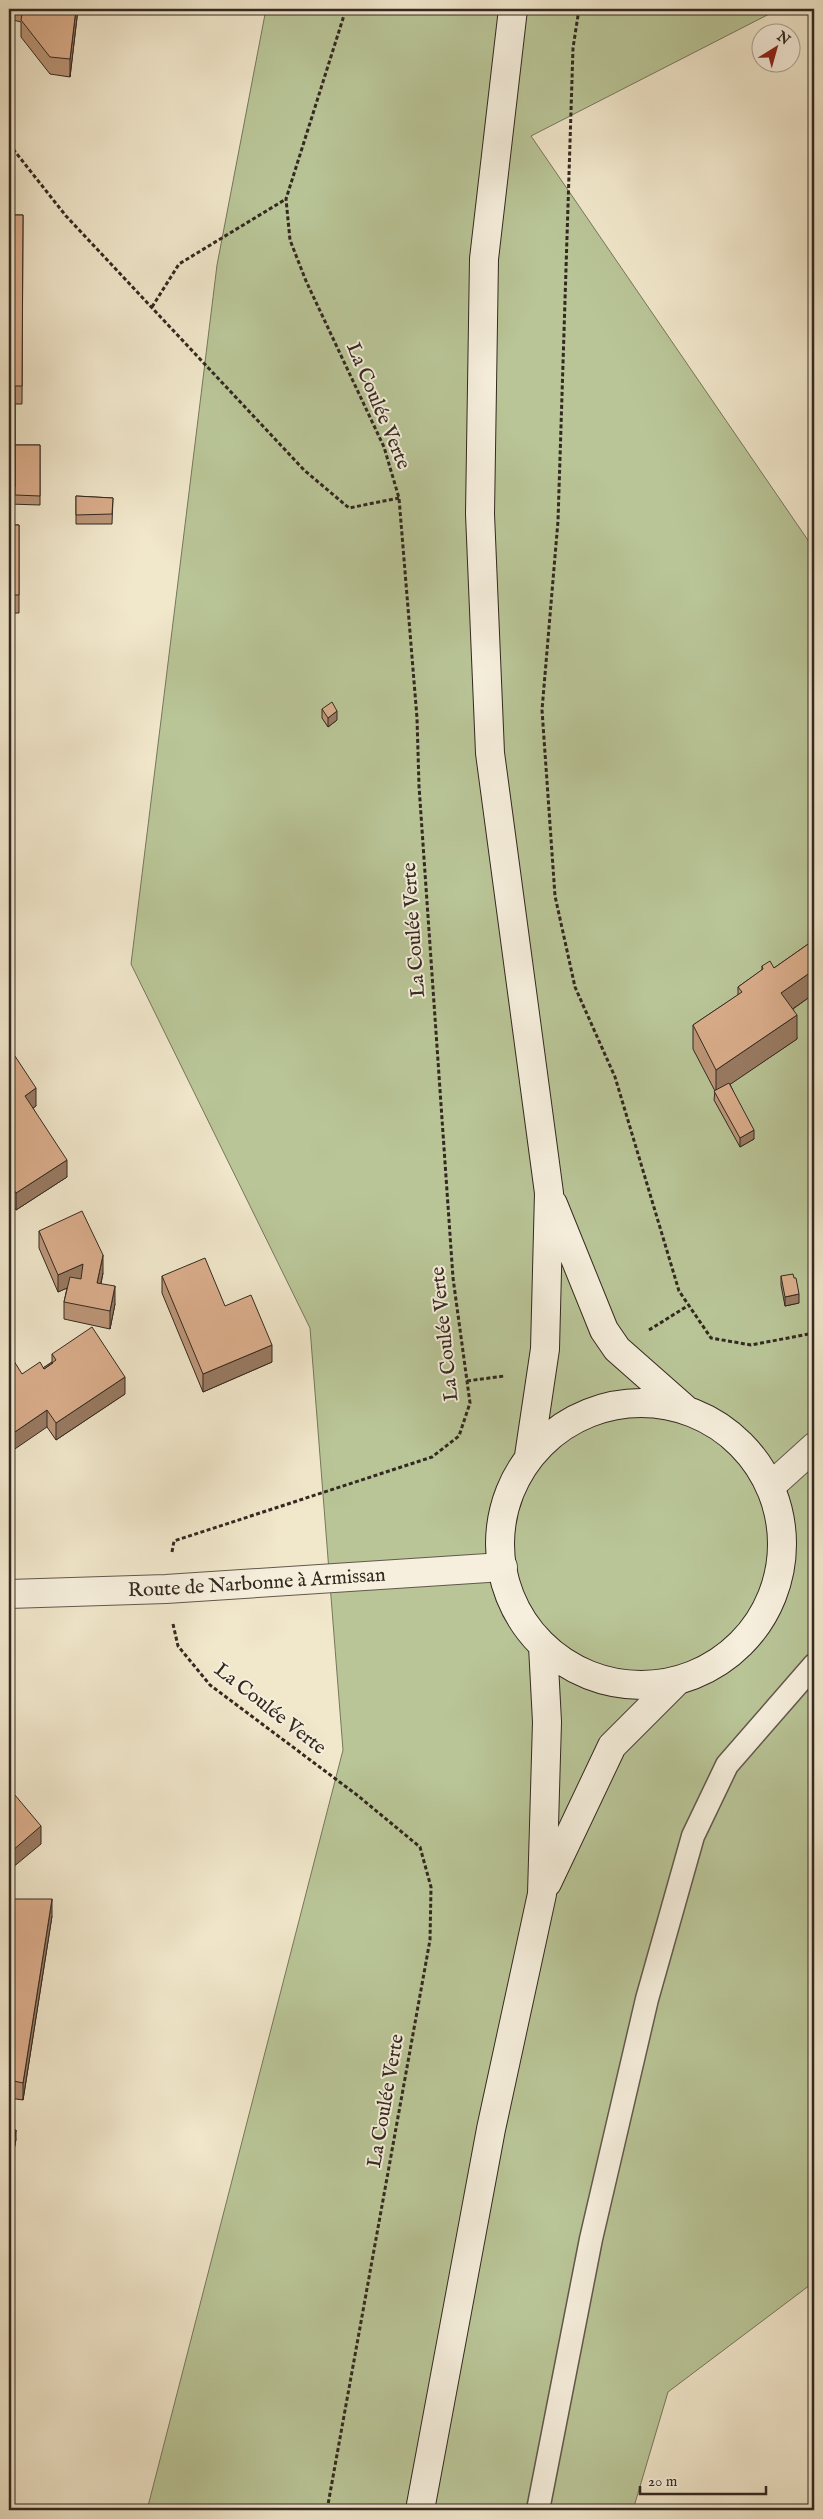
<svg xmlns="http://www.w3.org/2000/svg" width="823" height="2519" font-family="'IM FELL English',serif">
<rect width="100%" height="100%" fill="#f1e7cb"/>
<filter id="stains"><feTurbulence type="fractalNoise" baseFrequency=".004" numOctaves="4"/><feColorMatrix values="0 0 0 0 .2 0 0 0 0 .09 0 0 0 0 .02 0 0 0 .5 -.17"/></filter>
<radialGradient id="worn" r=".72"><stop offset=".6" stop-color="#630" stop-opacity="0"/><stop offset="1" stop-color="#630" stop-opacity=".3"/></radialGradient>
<path fill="#b9c597" stroke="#76775c" d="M266,9H779L531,136L814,549V2282L668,2392L633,2510H147L343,1750L310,1328L131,964L217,265Z"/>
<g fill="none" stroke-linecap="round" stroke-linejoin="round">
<g stroke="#62584c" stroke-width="25">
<path id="service" d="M538,2510L591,2239L647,1999L693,1836L727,1765L814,1665"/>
</g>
<g stroke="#62584c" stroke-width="30">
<g id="tertiary">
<path d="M771,1486L814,1447"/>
<path id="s1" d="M9,1594L166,1589L503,1567"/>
</g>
</g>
<g stroke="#332921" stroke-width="30">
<path id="secondary" d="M513,9L484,259L480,514L490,753L549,1193L545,1349L529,1456
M553,1204L604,1330L617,1349L685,1409
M500 1544a141 141 0 1 1 282 0a141 141 0 1 1-282 0Z
M547,1883L612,1746L677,1681
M420,2510L491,2129L542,1894L547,1722L543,1646"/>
</g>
<path stroke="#332921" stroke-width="3" stroke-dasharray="4 2.5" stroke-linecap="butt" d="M579,9L573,48L558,521L542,710L555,896L575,987L615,1077L679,1291L711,1338L751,1345L814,1333
M9,144L66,216L304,470L349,508L399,498
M152,307L179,264L286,199
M649,1330L689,1305
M467,1381L504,1376
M172,1552L174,1541L432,1457L459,1436L470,1403L453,1278L419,786L417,718L399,498L384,447L306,281L290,240L286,199L346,9
M173,1624L178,1646L210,1685L357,1795L420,1847L431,1887L430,1940L327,2510"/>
<use href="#service" stroke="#f6efdd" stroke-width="22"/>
<use href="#tertiary" stroke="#f6efdd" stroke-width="28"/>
<use href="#secondary" stroke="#f6efdd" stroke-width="28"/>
</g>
<path fill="#bc9678" stroke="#332921" d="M9,9H78L70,77L50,74L21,37V22L9,19Z
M9,215H23L22,404H15V445H40V505L9,504Z
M76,496L113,498L112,524H76Z
M9,525H19V613H13L12,682H9Z
M322,709L337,720L328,727L322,718Z
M814,940V1001L811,996L793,1009L797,1039L730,1084L754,1139L740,1147L714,1100L715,1091L693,1049V1025L738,995V987L762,970V966L774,968Z
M9,1047L36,1106L33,1108L67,1177L16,1210L9,1199Z
M39,1231L103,1273L101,1284L115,1304L110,1329L64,1319V1302L67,1288L58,1292L39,1248Z
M162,1276L225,1306L272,1362L203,1392L162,1293Z
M781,1276L799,1303L785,1306L781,1285Z
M52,1354L125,1394L56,1440L47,1427L22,1374L43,1368L52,1362Z
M9,1899L52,1916L23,2100L9,2098Z
M9,2128L16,2139L12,2162H9Z"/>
<path fill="#997a62" stroke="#332921" d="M76,9H78L70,77V59Z
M337,711V720L328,727V718Z
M811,972V996L781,1017V993Z
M797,1015V1039L716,1094V1070Z
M36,1088V1106L25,1114V1096Z
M754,1130V1139L740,1147V1138Z
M67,1160V1177L16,1210V1193Z
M103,1255V1273L97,1300V1283Z
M83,1264V1281L58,1292V1275Z
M115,1286V1304L110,1329V1311Z
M799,1294V1303L785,1306V1297Z
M272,1345V1362L203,1392V1374Z
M125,1377V1394L56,1440V1423Z
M47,1410V1427L9,1453V1436Z
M41,1826V1844L12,1868L9,1869V1851Z
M52,1899V1916L23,2100V2083Z
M16,2130V2139L12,2162V2153Z"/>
<path fill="#dbae8c" stroke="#332921" d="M23,9H76L70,59L50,57L21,20Z
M9,215H23L22,386H15V487H9Z
M15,445H40V496L15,495Z
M76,496L113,498L112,514L76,515Z
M9,525H19V595H13L12,665H9Z
M332,702L337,711L328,718L322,709Z
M814,940V977L811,972L781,993L797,1015L716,1070L693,1025L742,992L738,987L763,969L762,966L770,961L774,968Z
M9,1047L36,1088L25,1096L67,1160L16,1193L9,1182Z
M729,1083L754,1130L740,1138L714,1091Z
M82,1211L103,1255L97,1283L115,1286L110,1311L64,1302L70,1277L81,1279L83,1264L58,1275L39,1231Z
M205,1258L225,1306L251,1295L272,1345L203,1374L162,1276Z
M793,1274L794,1278H796L799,1294L785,1297L781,1276Z
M92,1327L125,1377L56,1423L47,1410L9,1436V1353L22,1374L40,1362L44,1369L56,1360L52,1354Z
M52,1362L53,1363L44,1369L43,1368Z
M9,1788L41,1826L12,1851H9Z
M9,1899H52L23,2083L9,2080Z
M9,2128L16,2130L12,2153L9,2152Z"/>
<g text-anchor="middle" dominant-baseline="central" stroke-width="4" stroke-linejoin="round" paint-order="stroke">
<g font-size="20" fill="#332921" stroke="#f6efdd">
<text transform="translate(378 406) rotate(67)">La Coulée Verte</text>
<text transform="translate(414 930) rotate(-94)">La Coulée Verte</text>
<text transform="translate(445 1334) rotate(-96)">La Coulée Verte</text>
<text stroke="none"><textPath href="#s1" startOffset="248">Route de Narbonne à Armissan</textPath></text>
<text transform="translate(270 1709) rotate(38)">La Coulée Verte</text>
<text transform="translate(386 2101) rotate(-80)">La Coulée Verte</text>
</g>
</g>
<rect width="823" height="2519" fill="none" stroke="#f1e7cb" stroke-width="30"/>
<rect x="10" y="10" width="803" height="2499" fill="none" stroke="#332921" stroke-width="2.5"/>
<rect x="15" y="15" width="793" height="2489" fill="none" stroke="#332921"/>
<g transform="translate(776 48) rotate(37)"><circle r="24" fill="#f6efdd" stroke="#a8a092"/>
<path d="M0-4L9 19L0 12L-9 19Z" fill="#8f2418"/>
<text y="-8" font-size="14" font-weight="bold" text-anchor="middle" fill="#332921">N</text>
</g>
<path d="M640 2486v8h126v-8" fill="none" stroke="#332921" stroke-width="2.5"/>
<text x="648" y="2486" font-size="15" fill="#332921" stroke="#f6efdd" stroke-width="4" paint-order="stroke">20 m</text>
<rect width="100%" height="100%" filter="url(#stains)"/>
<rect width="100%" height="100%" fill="url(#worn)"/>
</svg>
